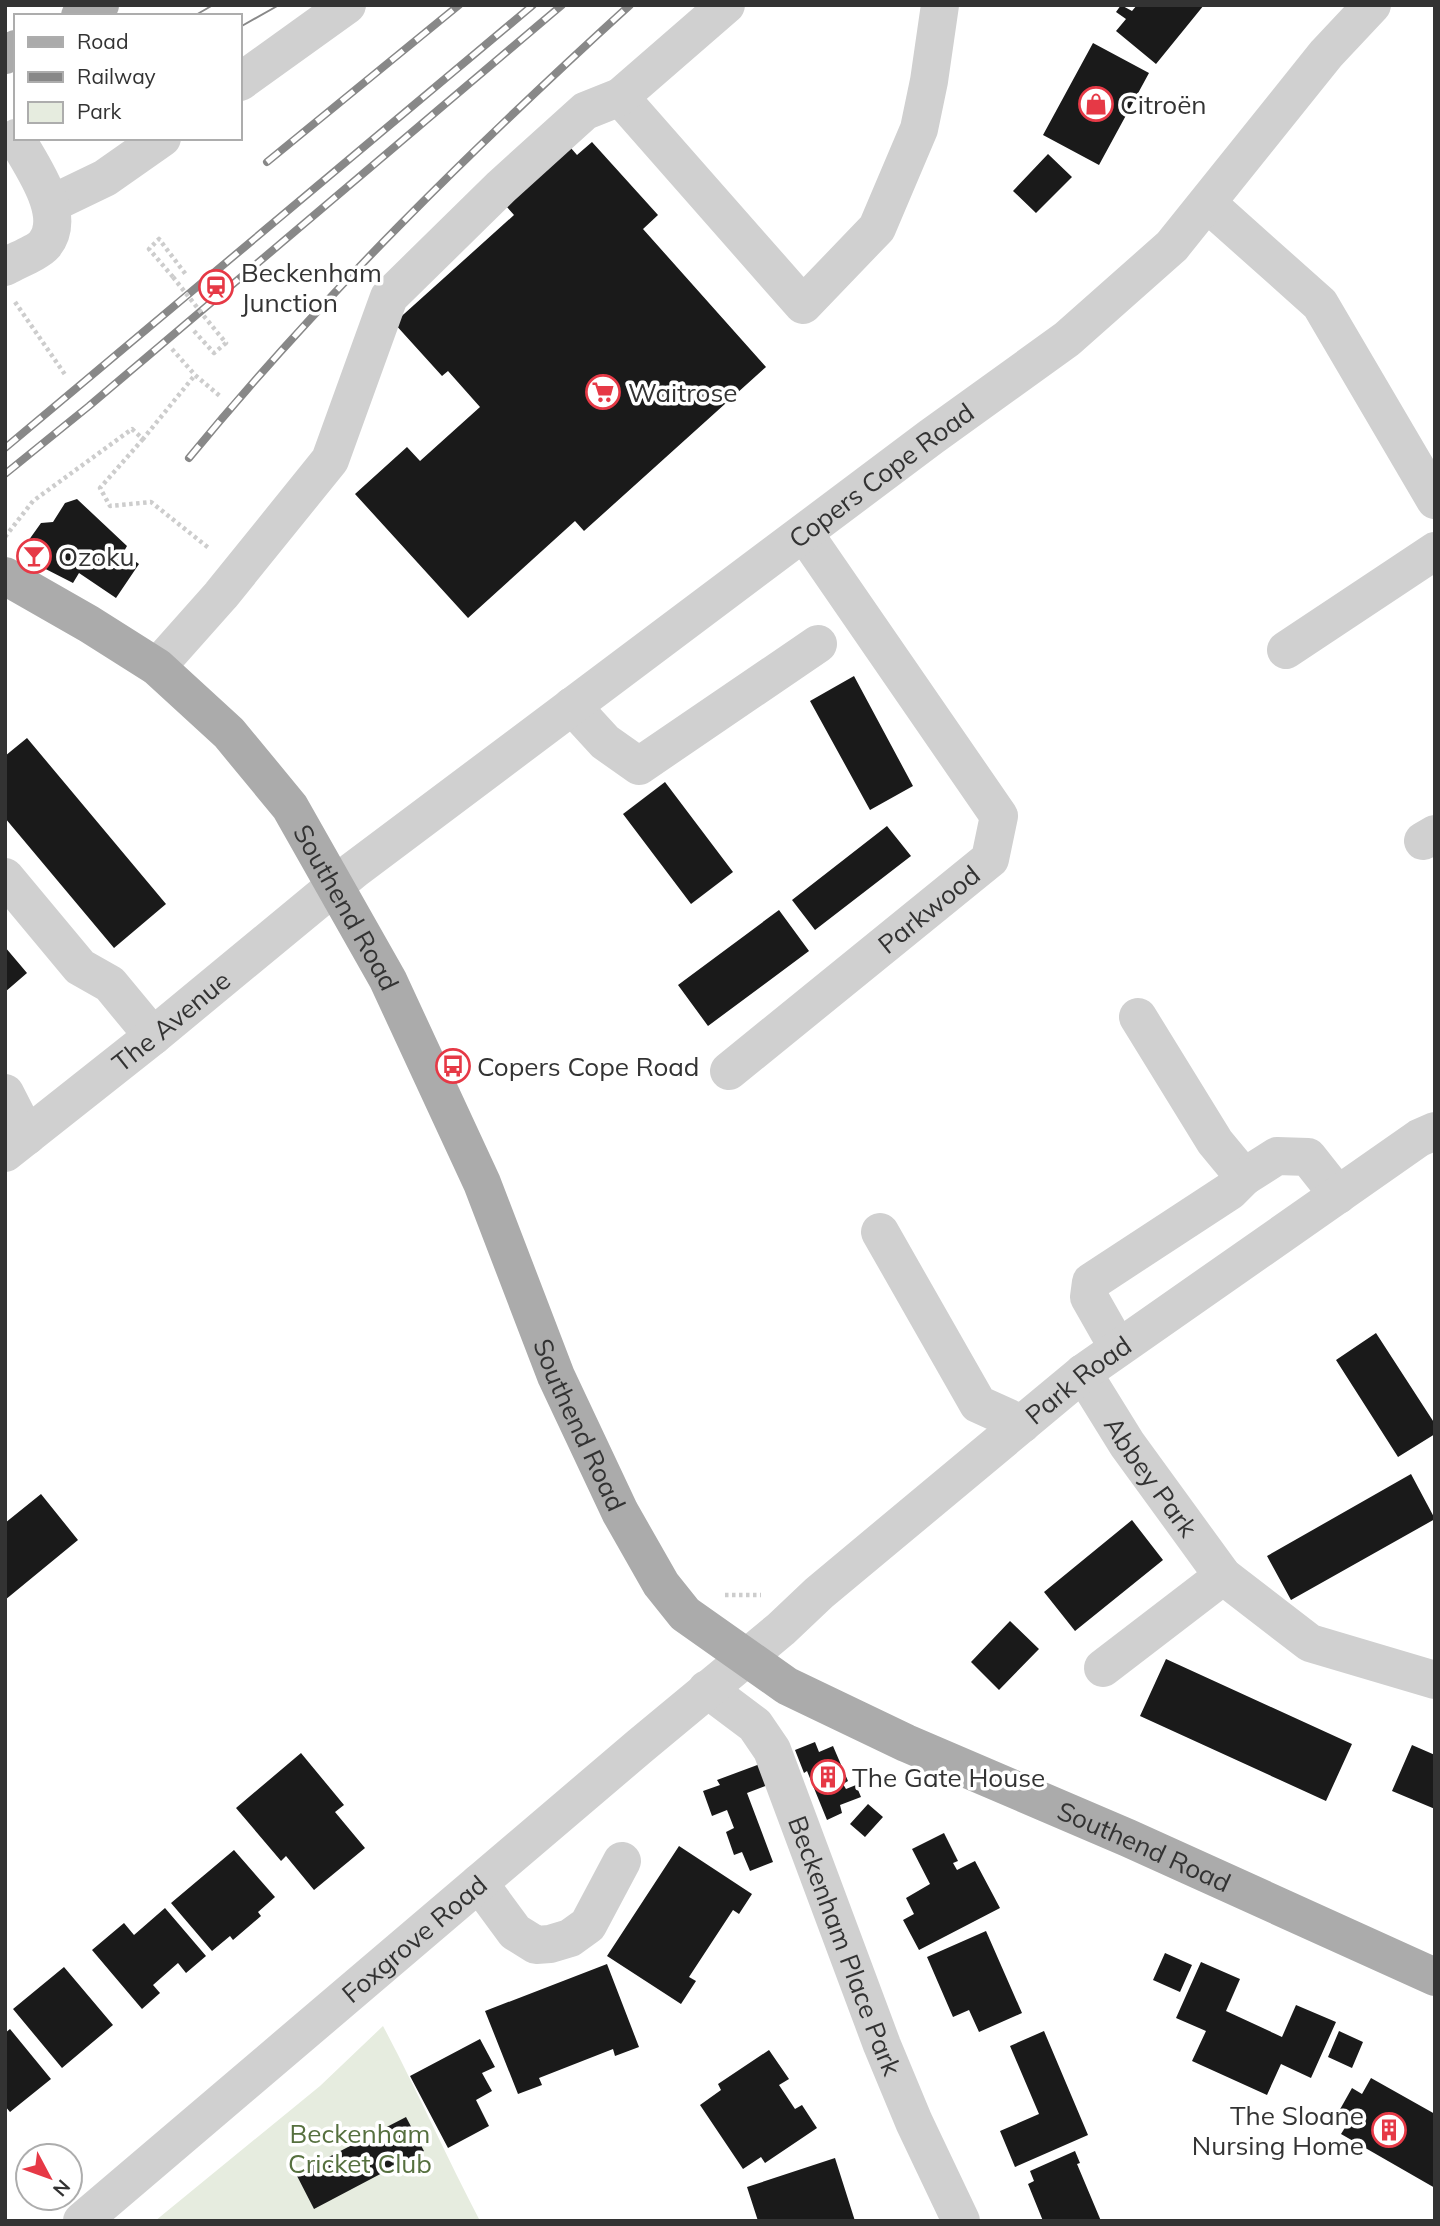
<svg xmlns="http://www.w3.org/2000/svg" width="1440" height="2226" font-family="Mulish,sans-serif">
<rect width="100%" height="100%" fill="#fff"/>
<path fill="#e6ecdf" d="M383,2026C417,2090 446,2156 480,2221H155L320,2086Z"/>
<path fill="#1a1a1a" d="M1121,5L1132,11L1137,5H1204L1156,64L1116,31L1126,19L1116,12Z
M1093,43L1149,73L1099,165L1043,135Z
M564,140L577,155L592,142L658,215L643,229L766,367L584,531L575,521L468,618L355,494L407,447L420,461L480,407L448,371L442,376L394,323L514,215L500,199Z
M1048,154L1072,177L1036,213L1013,191Z
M77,499L127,546L123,553L139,564L116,598L79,573L73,583L28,560L21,551L41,523L53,522L65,503Z
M854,676L913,786L870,810L810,701Z
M27,738L166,904L114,948L5,818V756Z
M665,782L733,872L691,904L623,814Z
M887,826L911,856L815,930L792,900Z
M779,910L809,951L708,1026L678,985Z
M5,947L27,973L5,992Z
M1376,1333L1435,1424V1434L1398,1457L1336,1360Z
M1411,1474L1435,1519L1291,1600L1267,1556Z
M41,1494L78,1540L5,1600V1523Z
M1132,1520L1163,1560L1075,1631L1044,1592Z
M1010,1621L1039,1649L999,1690L971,1662Z
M1166,1659L1352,1744L1326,1801L1140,1716Z
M815,1742L819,1752L833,1746L848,1781L843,1784L846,1789L856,1785L861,1797L840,1805L842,1813L827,1820L807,1771L804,1773L795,1750Z
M1412,1745L1435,1755V1809L1392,1791Z
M301,1753L344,1805L335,1812L365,1848L314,1890L286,1856L281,1861L236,1808Z
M760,1764L768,1785L747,1793L773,1862L750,1871L742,1852L734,1855L726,1832L734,1828L727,1810L712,1816L703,1791L720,1785L717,1780Z
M868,1804L883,1817L865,1837L850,1824Z
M944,1833L958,1861L953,1863L957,1870L975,1861L1000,1908L919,1950L903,1920L914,1914L906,1898L930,1884L912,1849Z
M679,1846L752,1894L739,1914L733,1910L689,1977L696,1981L681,2004L607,1956Z
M234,1850L275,1897L258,1912L261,1916L233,1940L230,1936L212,1951L171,1903Z
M165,1908L206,1956L186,1973L178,1963L153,1985L160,1993L142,2009L92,1950L124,1923L134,1935Z
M986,1931L1022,2013L979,2032L969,2010L953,2017L927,1957Z
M1165,1953L1192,1965L1180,1992L1153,1980Z
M1201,1962L1240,1979L1226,2011L1282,2037L1296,2005L1336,2022L1311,2078L1281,2064L1267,2095L1192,2061L1206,2031L1176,2018Z
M607,1964L639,2047L615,2056L613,2049L539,2078L542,2085L518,2094L485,2011Z
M64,1967L113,2025L62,2068L13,2009Z
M10,2029L51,2079L10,2112L5,2106V2033Z
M1044,2031L1088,2135L1015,2167L1000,2131L1039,2114L1010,2046Z
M1339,2031L1363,2042L1352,2068L1328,2057Z
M480,2039L495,2067L482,2073L492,2091L476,2100L489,2126L448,2148L410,2076Z
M769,2050L789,2079L779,2085L795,2109L802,2105L817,2128L765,2163L761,2157L743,2169L700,2105L721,2090L718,2084Z
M1371,2078L1435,2114V2188L1341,2134L1346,2126L1334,2120L1352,2088L1362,2094Z
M406,2117L424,2151L314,2209L296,2174Z
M1075,2151L1080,2163L1077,2164L1101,2221H1043L1028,2184L1034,2181L1030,2171Z
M835,2158L855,2221H758L747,2187Z"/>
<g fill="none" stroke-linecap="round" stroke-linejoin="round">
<path stroke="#cdcdcd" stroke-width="4.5" stroke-dasharray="3.5 3.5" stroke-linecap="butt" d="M173,277L149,249L159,239L187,276
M15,302L66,376
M194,331L214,353L226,343L203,315
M172,349L195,375L221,397
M143,439L100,488L110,506L151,502L210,549
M5,537L33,501L132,429L143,439L195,375
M725,1595H761"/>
<g stroke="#d0d0d0" stroke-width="38">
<path d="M240,82L347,5"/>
<path d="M620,97L803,305L877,228L919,129L929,81L940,5"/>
<path d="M51,204L105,178L162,138"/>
<path d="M1208,204L1320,304L1435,500"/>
<path d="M5,267C15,261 38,252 44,245C69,216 31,165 16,138"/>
<path d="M1286,650L1435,551"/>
<path d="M157,667L221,595L330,460L389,297L501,187L585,111L620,97L726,5"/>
<path d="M572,706L605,742L639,766L818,644"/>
<path d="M1423,841L1435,834"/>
<path d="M5,877L80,967L110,984L153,1036"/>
<path d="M1138,1017L1215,1142L1244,1177L1277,1156L1308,1157L1338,1195"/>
<path id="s1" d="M729,1071L990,859L999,816L804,533"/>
<path d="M5,1093L27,1136"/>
<path id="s2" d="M5,1153L153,1036L354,870L931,437L1067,339L1172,246L1326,54L1372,5"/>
<path d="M880,1232L978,1404L1022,1424"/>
<path d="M1118,1348L1089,1297L1091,1282L1230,1191L1244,1177"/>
<path id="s3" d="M1083,1373L1127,1444L1223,1576L1310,1643L1435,1680"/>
<path d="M1103,1668L1223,1576"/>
<path id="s4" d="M707,1689L755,1725L772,1750L882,2045L914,2122L961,2221"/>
<path d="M479,1883L515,1932L536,1945L550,1944L570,1938L588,1925L622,1861"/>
<path id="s5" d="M82,2221L640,1746L781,1629L819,1593L1083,1373L1419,1138L1435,1131"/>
</g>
<g stroke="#ababab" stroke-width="38">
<path d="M80,16L100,5"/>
<path d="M5,55L16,49"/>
<path id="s6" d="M5,576L89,624L157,667L229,733L290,807L388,980L482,1183L556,1376L620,1512L661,1584L685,1614L787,1686L906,1743L1128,1838L1435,1977"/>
</g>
<path stroke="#888" stroke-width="2" d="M194,16L213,5
M240,27L279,5"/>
<g stroke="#888" stroke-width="8">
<path id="rail" d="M267,162L459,5
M5,448L533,5
M189,458C323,295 474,147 630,5
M5,474L89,406L562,5"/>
</g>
<use href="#rail" stroke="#fff" stroke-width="5" stroke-dasharray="16" stroke-linecap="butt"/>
<path stroke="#cdcdcd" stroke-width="4.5" stroke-dasharray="3.5 3.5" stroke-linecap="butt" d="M173,277L203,315"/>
</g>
<defs>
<g id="shop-ring" transform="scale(1.75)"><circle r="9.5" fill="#fff" stroke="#e63946" stroke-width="1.5"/><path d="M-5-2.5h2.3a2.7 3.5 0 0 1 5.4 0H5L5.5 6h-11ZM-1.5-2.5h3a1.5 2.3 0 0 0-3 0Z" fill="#e63946"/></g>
<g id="station-ring" transform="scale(1.75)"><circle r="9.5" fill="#fff" stroke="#e63946" stroke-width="1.5"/><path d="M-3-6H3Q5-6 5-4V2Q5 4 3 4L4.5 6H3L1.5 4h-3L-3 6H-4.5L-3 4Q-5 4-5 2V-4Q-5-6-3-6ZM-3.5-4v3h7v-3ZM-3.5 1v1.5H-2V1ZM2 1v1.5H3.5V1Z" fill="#e63946"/></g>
<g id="supermarket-ring" transform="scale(1.75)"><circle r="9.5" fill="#fff" stroke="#e63946" stroke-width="1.5"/><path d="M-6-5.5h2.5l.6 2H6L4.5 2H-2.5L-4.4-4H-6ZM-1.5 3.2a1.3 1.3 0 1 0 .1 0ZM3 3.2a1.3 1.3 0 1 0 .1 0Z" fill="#e63946"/></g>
<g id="bar-ring" transform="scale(1.75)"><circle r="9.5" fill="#fff" stroke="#e63946" stroke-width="1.5"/><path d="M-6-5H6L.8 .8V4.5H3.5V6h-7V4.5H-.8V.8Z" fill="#e63946"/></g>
<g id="bus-ring" transform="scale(1.75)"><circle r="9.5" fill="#fff" stroke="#e63946" stroke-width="1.5"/><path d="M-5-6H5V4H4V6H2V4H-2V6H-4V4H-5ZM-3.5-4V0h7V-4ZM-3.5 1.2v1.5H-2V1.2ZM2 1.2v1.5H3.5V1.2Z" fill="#e63946"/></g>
<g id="building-ring" transform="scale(1.75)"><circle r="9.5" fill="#fff" stroke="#e63946" stroke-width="1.5"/><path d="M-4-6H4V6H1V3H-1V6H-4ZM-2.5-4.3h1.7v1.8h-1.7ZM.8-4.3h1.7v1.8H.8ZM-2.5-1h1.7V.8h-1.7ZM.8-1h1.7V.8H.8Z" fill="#e63946"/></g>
</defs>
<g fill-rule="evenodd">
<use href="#shop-ring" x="1096" y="104"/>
<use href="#station-ring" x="216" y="287"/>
<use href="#supermarket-ring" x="603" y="392"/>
<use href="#bar-ring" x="34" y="556"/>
<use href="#bus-ring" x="453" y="1066"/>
<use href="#building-ring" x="828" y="1777"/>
<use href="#building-ring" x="1389" y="2130"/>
</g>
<g text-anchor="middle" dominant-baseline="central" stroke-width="7" stroke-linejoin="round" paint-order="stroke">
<g font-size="26" fill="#333" stroke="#fff" text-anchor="start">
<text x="1120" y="104">Citroën</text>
<text x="241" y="272">Beckenham<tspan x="241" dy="30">Junction</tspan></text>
<text x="628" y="392">Waitrose</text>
<text x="58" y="556">Ozoku</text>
<text x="477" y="1066">Copers Cope Road</text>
<text x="852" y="1777">The Gate House</text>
<text x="1364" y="2115" text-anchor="end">The Sloane<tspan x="1364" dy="30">Nursing Home</tspan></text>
</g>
<g font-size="26" fill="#333" stroke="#fff">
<text stroke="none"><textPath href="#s2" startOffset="1108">Copers Cope Road</textPath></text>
<text stroke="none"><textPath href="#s6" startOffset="486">Southend Road</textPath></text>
<text stroke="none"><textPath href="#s1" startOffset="257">Parkwood</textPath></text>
<text stroke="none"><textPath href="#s2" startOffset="212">The Avenue</textPath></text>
<text stroke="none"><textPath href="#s5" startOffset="1304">Park Road</textPath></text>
<text stroke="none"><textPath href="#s6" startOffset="1054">Southend Road</textPath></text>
<text stroke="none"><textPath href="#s3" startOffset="124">Abbey Park</textPath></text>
<text stroke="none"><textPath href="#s6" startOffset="1788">Southend Road</textPath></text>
<text stroke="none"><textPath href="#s5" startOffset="436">Foxgrove Road</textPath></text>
<text stroke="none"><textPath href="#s4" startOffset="299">Beckenham Place Park</textPath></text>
</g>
<g font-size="26" fill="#56703f" stroke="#fff">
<text x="360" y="2133">Beckenham<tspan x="360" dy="30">Cricket Club</tspan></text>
</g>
</g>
<rect width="1440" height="2226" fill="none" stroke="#333333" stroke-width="14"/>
<rect x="14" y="14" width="228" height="126" fill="#ffffff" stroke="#adadad" stroke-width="2"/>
<rect x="28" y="37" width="35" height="10" fill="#ababab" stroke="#adadad" stroke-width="2"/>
<text x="77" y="49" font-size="21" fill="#333333">Road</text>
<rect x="28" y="72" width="35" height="10" fill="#888888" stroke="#adadad" stroke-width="2"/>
<text x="77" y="84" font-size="21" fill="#333333">Railway</text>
<rect x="28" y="102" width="35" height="21" fill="#e6ecdf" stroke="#adadad" stroke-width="2"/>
<text x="77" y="119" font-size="21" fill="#333333">Park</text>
<g transform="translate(49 2177) rotate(131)"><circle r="33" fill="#ffffff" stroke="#adadad" stroke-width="2"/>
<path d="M0-5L12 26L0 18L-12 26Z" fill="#e63946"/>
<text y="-10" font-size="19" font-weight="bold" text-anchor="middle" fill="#333333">N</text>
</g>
</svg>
